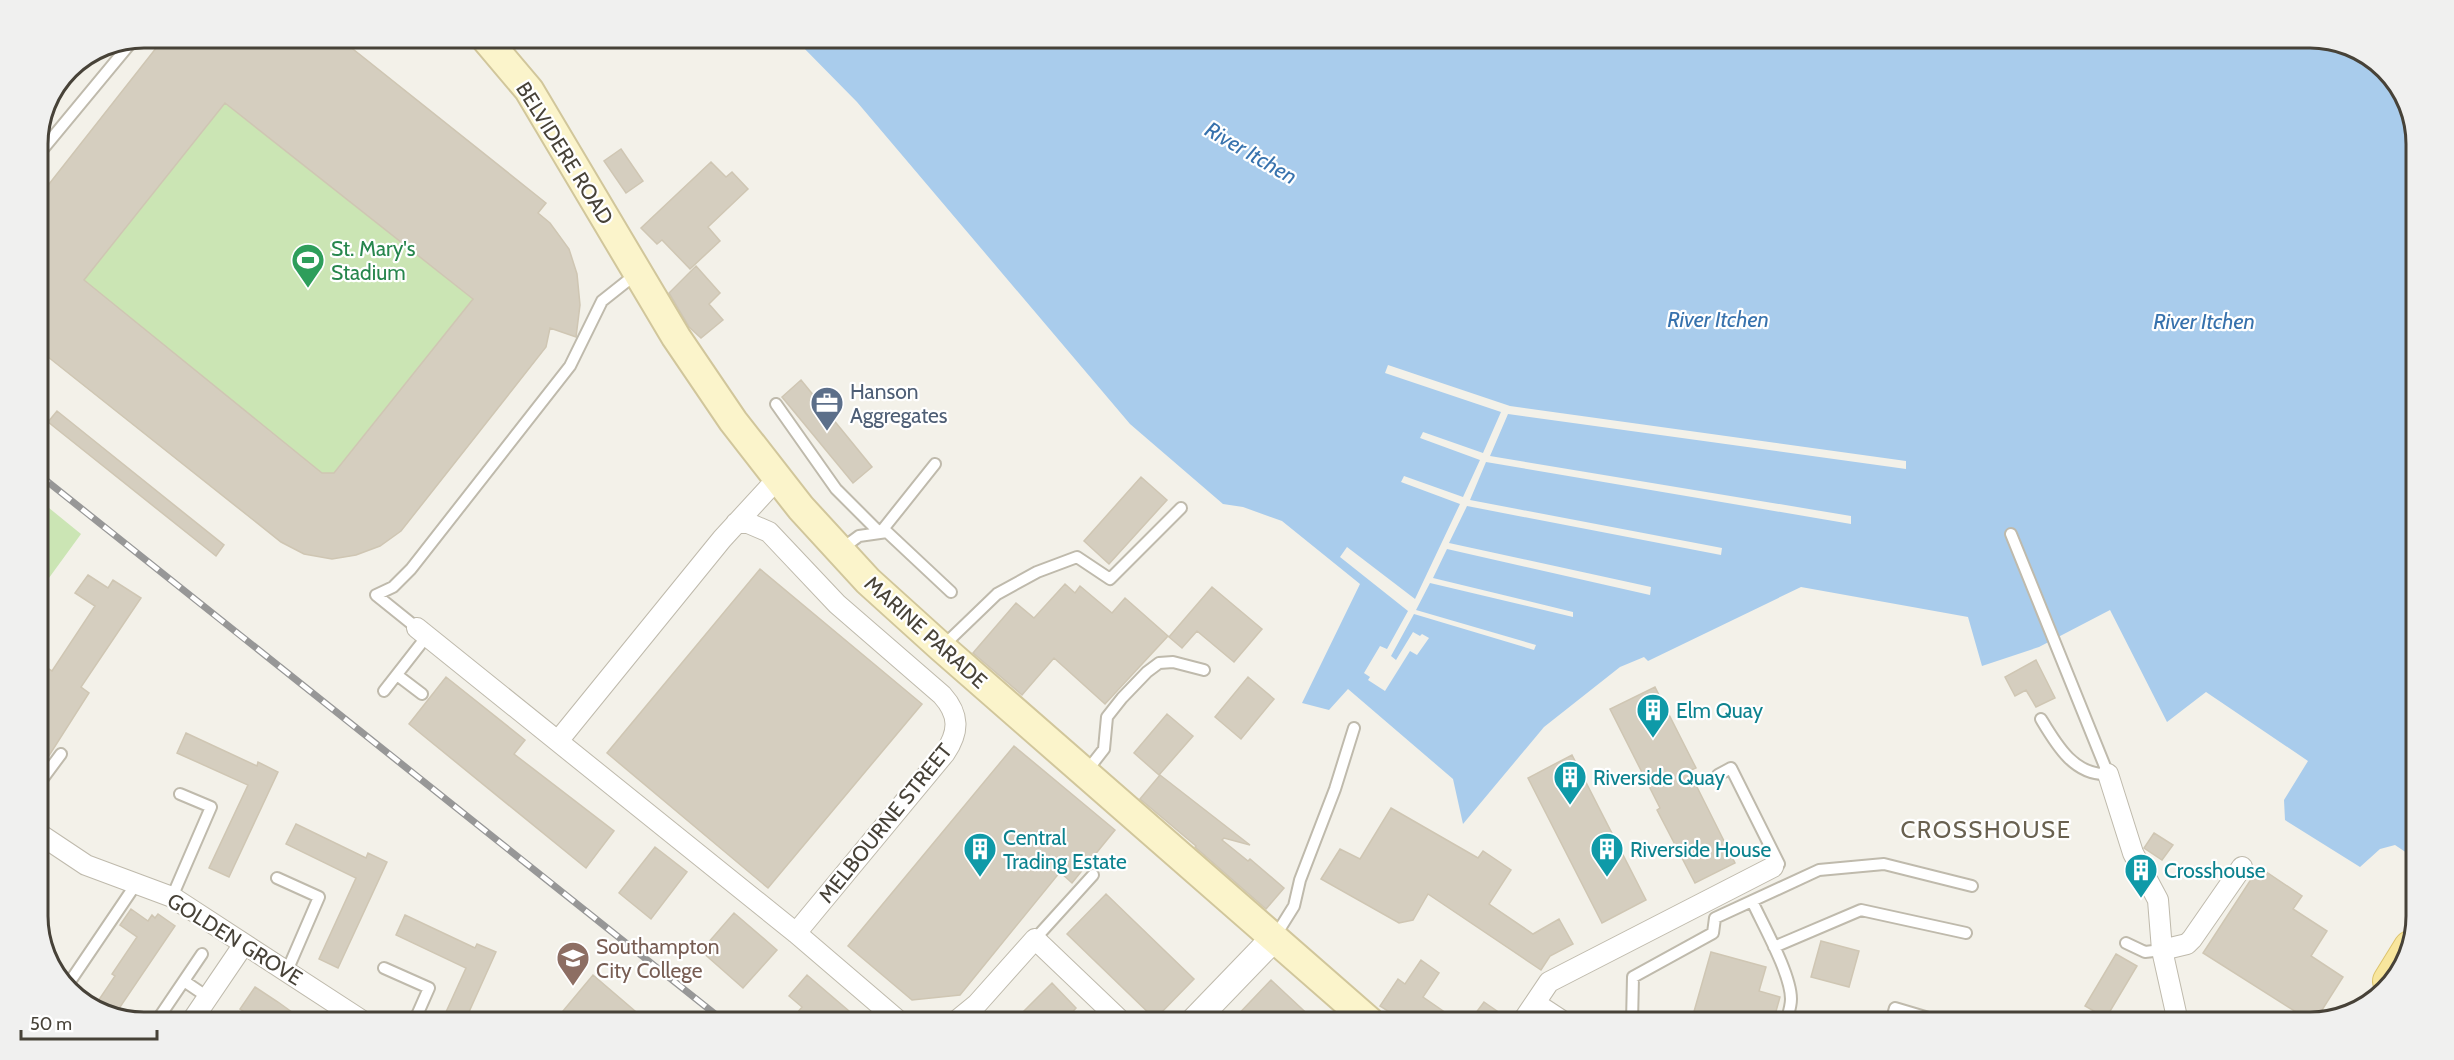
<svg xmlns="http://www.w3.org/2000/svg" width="2454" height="1060" font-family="Cabin,sans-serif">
<rect width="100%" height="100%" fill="#f3f1e9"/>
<path fill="#cbe5b4" d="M164,38H339L546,203L538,213C580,247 582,287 576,337L550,328L546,347L401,531C357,561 329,568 281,542L38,349V198Z
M38,499L81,534L38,593Z"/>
<path fill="#a9ccec" d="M794,38H2310L2350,46L2395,80L2416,138V859L2395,845L2380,849L2360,867L2285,820L2284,800L2308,761L2206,692L2167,722L2110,610L2039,647L1982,666L1968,617L1801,587L1648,661L1644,657L1620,667L1544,727L1463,824L1453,779L1348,689L1329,710L1302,703L1360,584L1282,521L1243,507L1223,504L1130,424L857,102Z"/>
<path fill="#f3f1e9" d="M1388,365L1510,406L1906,461V469L1508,414L1490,456L1851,516V524L1486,462L1470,500L1722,548L1721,555L1467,506L1449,543L1651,587L1650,595L1447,549L1433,578L1573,612V617L1430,583L1416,610L1536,645L1534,650L1414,614L1391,656L1396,660L1413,632L1420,636L1422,634L1429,638L1417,655L1410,651L1385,691L1368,680L1370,677L1364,673L1380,646L1387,649L1408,611L1340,557L1347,547L1415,599L1460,504L1401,482L1404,476L1463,497L1480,460L1420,438L1423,432L1483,453L1501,412L1385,373Z"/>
<path fill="#d5cebf" stroke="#cfc6b3" stroke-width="1.5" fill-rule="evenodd" d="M164,38H339L546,203L538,213L550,223L569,249L577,274L580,305L576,337L550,328L546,347L401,531L380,546L356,555L332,559L304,554L281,542L38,349V198ZM225,103L473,299L334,473H322L84,280Z
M621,149L643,181L626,193L604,161Z
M711,162L726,177L732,172L748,189L708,227L720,241L690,269L662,240L657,244L641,228Z
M696,266L720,293L709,304L723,320L701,338L689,327L669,293Z
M801,380L872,467L853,483L782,397Z
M57,411L224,545L216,556L48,422Z
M1141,477L1167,500L1109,564L1084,541Z
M760,569L922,704L768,888L607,753Z
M88,575L108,588L113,580L141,598L81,687L89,693L38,773V675L44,666L52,671L95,606L75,593Z
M1065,584L1075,593L1080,586L1112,613L1125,598L1168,636L1105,704L1054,658L1022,695L973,653L1016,603L1034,618Z
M1212,587L1262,629L1234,662L1197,631L1182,648L1169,637Z
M2036,660L2055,698L2036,707L2026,690L2015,696L2005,677Z
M446,677L525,740L514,754L614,831L586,868L409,724Z
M1248,677L1274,699L1241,739L1215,717Z
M1655,687L1696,768L1689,771L1735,863L1695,883L1657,810L1660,808L1610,709Z
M1167,714L1193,736L1159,775L1134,753Z
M186,733L257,766L258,762L278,772L229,877L209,868L248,785L177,753Z
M1014,746L1115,830L1072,883L1060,872L960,995L912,1000L848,946Z
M1572,755L1646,900L1602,923L1528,778Z
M1160,775L1250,845L1224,838L1222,840L1248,861L1250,859L1284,888L1266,909L1195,847L1196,846L1140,799Z
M1391,808L1478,858L1483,851L1511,870L1489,904L1533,934L1559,919L1573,944L1550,956L1541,970L1428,894L1413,920L1399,923L1321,879L1340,849L1360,859Z
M296,824L366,858L368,853L387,862L338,968L319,959L356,878L286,844Z
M2154,833L2173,845L2162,860L2144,848Z
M655,847L687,872L651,919L619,893Z
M2259,867L2302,896L2293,909L2327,931L2311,956L2343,977L2315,1021L2312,1022L2203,953Z
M1106,894L1194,979L1155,1019L1067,934Z
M131,909L148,921L152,915L155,918L158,914L175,926L114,1016L104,1014L94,1007L115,976L112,974L137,937L120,925Z
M734,913L777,950L743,988L701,951Z
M405,915L475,948L477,944L496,952L464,1023H441L466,968L396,935Z
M1821,941L1859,951L1849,987L1811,977Z
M1711,952L1766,967L1759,991L1780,997L1773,1022H1691Z
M2116,954L2137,966L2106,1018L2085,1006Z
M1421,960L1439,973L1423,997L1459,1022H1405L1380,1006L1398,979L1405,984Z
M593,975L649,1023H553Z
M807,975L863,1023H789L802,1007L789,996Z
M1271,980L1316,1022H1231Z
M1052,983L1076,1008L1063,1023H1033L1022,1013Z
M255,987L278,1002L307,1023H261L240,1009Z
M1484,1002L1510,1020V1022H1469Z"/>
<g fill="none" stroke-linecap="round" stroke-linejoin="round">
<g stroke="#bfbaac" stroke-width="14">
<path id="service" d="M38,155L134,39
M776,404L836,489L880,533L935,464
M2011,534L2108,774C2074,776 2056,744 2041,719
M840,550L859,536L887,532L951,592
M417,628L376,595L393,587L411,569L570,366L602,301L636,274
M942,647L997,594L1037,572L1077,557L1110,579L1181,508
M397,675L422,694
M384,691L427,636
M1086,772L1104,749L1107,717L1122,698L1147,672L1159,663L1173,662L1204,670
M1718,775L1731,768L1779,864L1773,867
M38,785L61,754
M277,878L319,897L287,971
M172,897L211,807L180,794
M1752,901C1763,925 1791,974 1791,999C1791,1007 1788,1015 1786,1022
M1274,938L1294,906L1300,880L1335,789L1354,728
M1035,939L1093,875
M2126,943L2145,952L2162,950
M1774,947L1861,910L1966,933
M384,968L429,988L414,1022
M184,981L209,998
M67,986L136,884
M156,1022L202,954
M1632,1022L1633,977L1713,933L1715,918L1819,870L1884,864L1972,886
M1891,1022L1895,1008L1942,1022"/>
</g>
<g stroke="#bfbaac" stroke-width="22">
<path id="minor" d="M736,523H748L769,532L837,604L942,695C960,715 959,732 945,753L796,933
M417,628L796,933L900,1022
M558,741L722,539L777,479
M2108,774L2133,853L2158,900L2162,950L2178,1022
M38,833L86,865L172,897L364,1022
M2162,950L2187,944L2192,939L2242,867
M1535,1003L1564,1022
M191,1022L244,944
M955,1022L977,1004L1035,939L1122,1022
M1522,1022L1549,982L1773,867"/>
</g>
<g stroke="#bfbaac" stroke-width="28">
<path id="tertiary" d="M1193,1022L1274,938"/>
</g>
<g stroke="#d1c69b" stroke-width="32">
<path id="secondary" d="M485,38L529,90L676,337L733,421L801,508L868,581L941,647L1370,1022"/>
</g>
<g stroke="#ddc46d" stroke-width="34">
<path id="primary" d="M2389,981L2410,947"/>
</g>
<use href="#service" stroke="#fff" stroke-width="10"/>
<use href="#minor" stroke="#fff" stroke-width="20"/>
<use href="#tertiary" stroke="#fff" stroke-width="26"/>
<use href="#secondary" stroke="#fbf4cb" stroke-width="28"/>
<use href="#primary" stroke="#f8e69d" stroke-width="32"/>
<g stroke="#979797" stroke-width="7">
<path id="rail" d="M38,474L725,1022"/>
</g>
<use href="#rail" stroke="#fff" stroke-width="4.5" stroke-dasharray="14" stroke-linecap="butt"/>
</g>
<defs>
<g id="stadium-pin" transform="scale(1.725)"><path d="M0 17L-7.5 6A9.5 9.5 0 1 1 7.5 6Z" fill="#2e9e5b" stroke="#fff"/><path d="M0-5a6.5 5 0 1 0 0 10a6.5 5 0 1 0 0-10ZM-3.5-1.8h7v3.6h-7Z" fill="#fff"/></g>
<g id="office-pin" transform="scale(1.725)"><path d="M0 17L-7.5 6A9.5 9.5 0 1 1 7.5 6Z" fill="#5c6f8a" stroke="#fff"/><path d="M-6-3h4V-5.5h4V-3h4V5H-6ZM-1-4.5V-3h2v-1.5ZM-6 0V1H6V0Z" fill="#fff"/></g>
<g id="building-pin" transform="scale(1.725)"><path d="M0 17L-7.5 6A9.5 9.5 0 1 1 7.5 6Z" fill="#0f9aa8" stroke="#fff"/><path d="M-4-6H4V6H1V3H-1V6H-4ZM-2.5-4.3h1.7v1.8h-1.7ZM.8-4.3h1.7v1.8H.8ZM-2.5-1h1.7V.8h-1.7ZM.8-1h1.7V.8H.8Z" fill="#fff"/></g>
<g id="university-pin" transform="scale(1.725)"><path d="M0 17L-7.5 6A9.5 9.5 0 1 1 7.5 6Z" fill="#8d6e63" stroke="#fff"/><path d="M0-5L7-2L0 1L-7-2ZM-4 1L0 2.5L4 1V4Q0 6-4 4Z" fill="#fff"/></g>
</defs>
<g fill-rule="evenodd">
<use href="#stadium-pin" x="308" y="260"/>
<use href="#office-pin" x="827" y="403"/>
<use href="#building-pin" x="1653" y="710"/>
<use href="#building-pin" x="1570" y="777"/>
<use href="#building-pin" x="980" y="849"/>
<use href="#building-pin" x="1607" y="849"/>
<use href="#building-pin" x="2141" y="870"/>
<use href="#university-pin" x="573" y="958"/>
</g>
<g text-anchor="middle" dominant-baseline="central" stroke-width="4.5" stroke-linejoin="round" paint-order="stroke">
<g font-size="21" fill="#474238" stroke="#fff">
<text transform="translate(565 153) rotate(58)">BELVIDERE ROAD</text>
<text transform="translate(926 632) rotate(42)">MARINE PARADE</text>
<text transform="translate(885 823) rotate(-51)">MELBOURNE STREET</text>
<text transform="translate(235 939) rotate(32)">GOLDEN GROVE</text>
</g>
<g font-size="21" fill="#27864d" stroke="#fff" text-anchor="start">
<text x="331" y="248">St. Mary's<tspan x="331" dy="24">Stadium</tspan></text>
</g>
<g font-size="21" fill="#4e5e75" stroke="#fff" text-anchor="start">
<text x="850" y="391">Hanson<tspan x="850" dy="24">Aggregates</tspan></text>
</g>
<g font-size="21" fill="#0d838f" stroke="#fff" text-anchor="start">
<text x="1676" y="710">Elm Quay</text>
<text x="1593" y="777">Riverside Quay</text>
<text x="1003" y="837">Central<tspan x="1003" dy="24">Trading Estate</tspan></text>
<text x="1630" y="849">Riverside House</text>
<text x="2164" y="870">Crosshouse</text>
</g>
<g font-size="21" fill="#785e54" stroke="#fff" text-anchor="start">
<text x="596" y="946">Southampton<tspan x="596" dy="24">City College</tspan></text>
</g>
<g font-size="22" font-style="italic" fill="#3772ad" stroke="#fff">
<text transform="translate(1251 153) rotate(30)">River Itchen</text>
<text x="1718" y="319">River Itchen</text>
<text x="2204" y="321">River Itchen</text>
</g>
<g font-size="24" letter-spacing="1.5" fill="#696150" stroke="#fff">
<text x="1986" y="829">CROSSHOUSE</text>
</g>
</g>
<path d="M0 0H2454V1060H0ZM144 48H2310A96 96 0 0 1 2406 144V916A96 96 0 0 1 2310 1012H144A96 96 0 0 1 48 916V144A96 96 0 0 1 144 48Z" fill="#f0f0ef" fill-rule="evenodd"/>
<path fill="none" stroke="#474238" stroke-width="3" d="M144 48H2310A96 96 0 0 1 2406 144V916A96 96 0 0 1 2310 1012H144A96 96 0 0 1 48 916V144A96 96 0 0 1 144 48Z"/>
<path d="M21 1030v9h136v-9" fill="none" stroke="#474238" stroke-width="3"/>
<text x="30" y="1030" font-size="18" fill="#474238" stroke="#ffffff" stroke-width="4.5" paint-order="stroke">50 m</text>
</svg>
